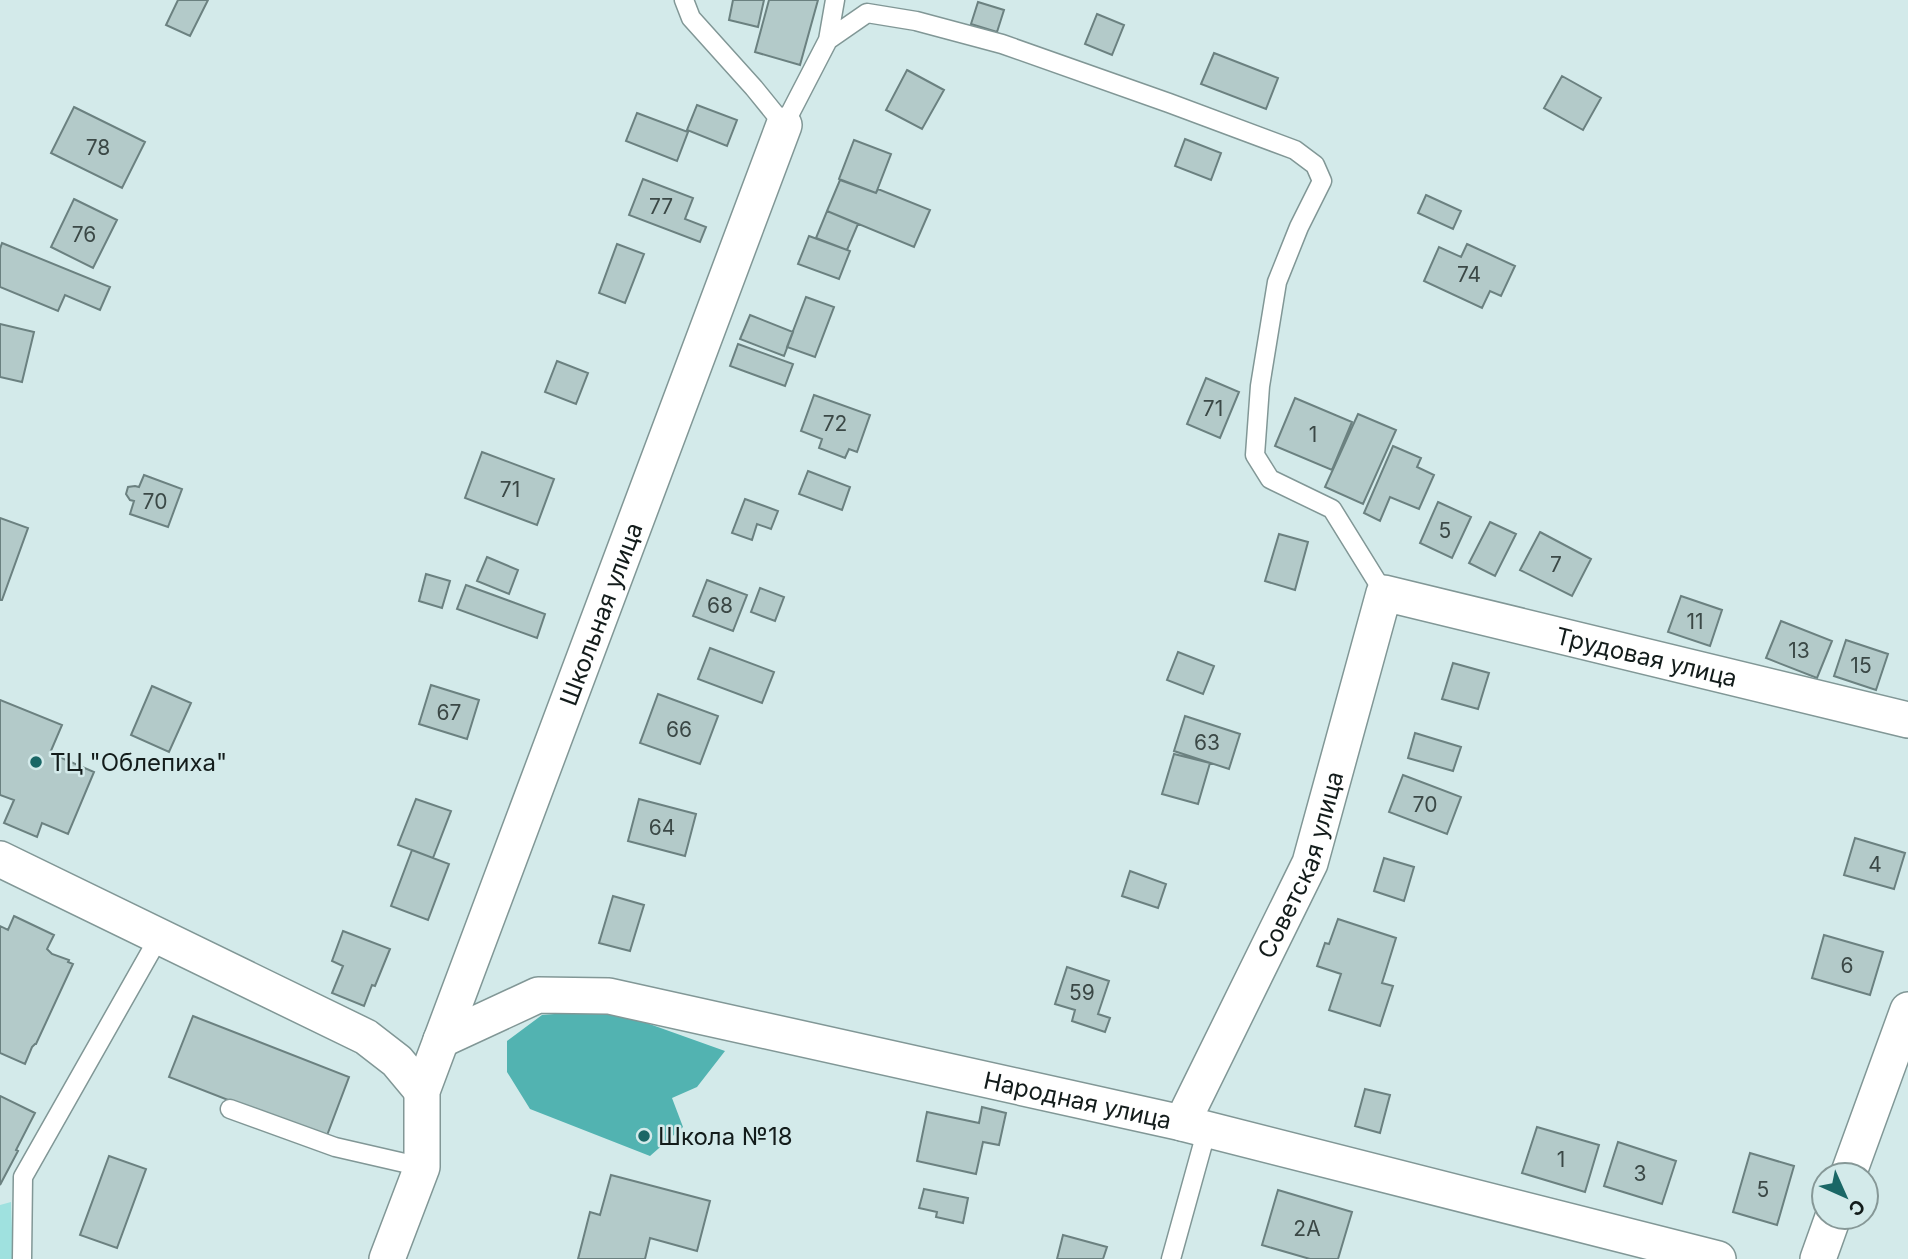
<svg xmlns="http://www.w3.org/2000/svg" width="1908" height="1259" font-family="Inter,sans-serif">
<rect width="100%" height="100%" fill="#d3eaea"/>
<path fill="#9fe1df" d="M11,1202L13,1259H0V1205Z"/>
<path fill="#52b3b1" d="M591,1011L627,1016L725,1051L697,1087L672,1098L683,1127L650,1156L530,1109L507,1072V1041L542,1015Z"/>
<path fill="#b3cac9" stroke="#6b8180" stroke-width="2" d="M178,0H208L190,36L166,25Z
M733,0H764L758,27L729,20Z
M769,0H818L800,65L755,52Z
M978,2L1004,10L997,32L971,24Z
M1097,14L1124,25L1112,55L1085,44Z
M1214,53L1278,78L1266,109L1201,84Z
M907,70L944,90L922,129L886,110Z
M1562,76L1601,98L1583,130L1544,108Z
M697,105L737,120L727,146L687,130Z
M74,107L145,142L122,188L51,153Z
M637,113L688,132L677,161L626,141Z
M1185,139L1221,153L1211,180L1175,166Z
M854,140L891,154L876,193L839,179Z
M643,179L693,198L685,219L706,227L700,242L629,215Z
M840,180L876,193L878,189L930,210L914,247L827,211Z
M1426,195L1461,211L1453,229L1418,213Z
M74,199L117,220L93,268L51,247Z
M827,211L858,224L847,250L816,238Z
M809,236L850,251L839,279L798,264Z
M2,243L110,287L100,310L65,295L58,311L0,287V249Z
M617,244L644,254L625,303L599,293Z
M1467,244L1515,266L1501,296L1490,291L1482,308L1424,281L1439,247L1461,257Z
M806,297L834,307L815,357L787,347Z
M750,315L793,332L784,356L740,339Z
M0,324L34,332L22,382L0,377Z
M738,344L793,364L785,386L730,366Z
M557,361L588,373L576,404L545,392Z
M1206,378L1239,392L1220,438L1187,424Z
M814,395L870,415L857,452L849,449L845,458L819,448L822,439L801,431Z
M1295,398L1352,422L1332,470L1275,446Z
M1358,414L1396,430L1363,504L1325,487Z
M1393,446L1421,458L1417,467L1434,475L1419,509L1390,497L1380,521L1364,513Z
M482,452L554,479L537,525L465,498Z
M808,471L850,487L842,510L799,494Z
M144,475L182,489L168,527L130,514L134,501L130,500L126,494L128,487L135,486L139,487Z
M745,499L778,511L771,529L757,524L752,540L732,533Z
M1438,502L1471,517L1452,558L1420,543Z
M0,518L28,528L2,600H0Z
M1490,522L1516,534L1495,576L1469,563Z
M1540,532L1591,559L1572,596L1520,570Z
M1279,534L1308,542L1295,590L1265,581Z
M487,557L518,570L509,594L477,581Z
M426,574L450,581L442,608L419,601Z
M707,580L747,595L733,631L693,616Z
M466,585L545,614L537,638L457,609Z
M760,588L784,597L775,621L751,612Z
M1681,596L1722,610L1710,646L1668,632Z
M1781,621L1832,641L1817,678L1766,658Z
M1846,640L1888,654L1876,690L1834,676Z
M710,648L774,672L762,703L698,679Z
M1178,652L1214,666L1203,694L1167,680Z
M1453,663L1489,673L1478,709L1442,699Z
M431,685L479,700L467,739L419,724Z
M152,686L191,703L169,752L131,735Z
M658,694L718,716L700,764L640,743Z
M0,700L62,725L50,753L94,772L68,834L42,823L37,837L4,823L14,800L0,795Z
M1185,716L1240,734L1229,769L1174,751Z
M1415,733L1461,747L1453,771L1408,758Z
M1174,754L1210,763L1198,804L1162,794Z
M1403,775L1461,797L1447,834L1389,812Z
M416,799L451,811L433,858L398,845Z
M639,799L696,814L685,856L628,841Z
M1855,838L1905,853L1894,889L1844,875Z
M412,850L449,864L428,920L391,906Z
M1384,858L1414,867L1404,901L1374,891Z
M1130,871L1166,884L1158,908L1122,896Z
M613,896L644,905L630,951L599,943Z
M14,916L54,935L47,949L52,954L69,960L68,962L73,964L36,1044H35L32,1047L25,1064L0,1053V926L8,930Z
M1338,919L1396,938L1382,983L1393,986L1380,1026L1329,1010L1341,974L1317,966L1325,943L1329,944Z
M343,931L390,949L375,986L372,985L364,1006L332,993L343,966L332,961Z
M1824,935L1883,952L1870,995L1812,978Z
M1067,967L1109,981L1098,1014L1110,1018L1105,1032L1072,1021L1075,1010L1055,1004Z
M193,1016L349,1077L326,1138L169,1077Z
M1365,1089L1390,1095L1380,1133L1355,1126Z
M0,1096L35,1113L16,1150L18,1151L0,1185Z
M982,1107L1006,1113L999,1145L983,1142L976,1174L917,1161L927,1112L979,1123Z
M1537,1127L1599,1145L1585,1192L1522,1173Z
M1618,1142L1676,1161L1662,1204L1604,1186Z
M1750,1153L1794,1166L1777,1225L1733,1212Z
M109,1156L146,1169L117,1248L80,1235Z
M611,1175L710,1201L697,1251L650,1238L645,1259H578L590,1212L600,1215Z
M924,1189L968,1198L963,1223L936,1217L937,1212L919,1208Z
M1278,1190L1352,1212L1338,1259H1310L1262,1245Z
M1063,1235L1107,1247L1103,1259H1057Z"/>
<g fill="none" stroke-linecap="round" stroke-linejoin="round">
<g stroke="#819796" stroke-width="21">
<path id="service" d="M684,0L691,18L754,88L784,125L828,40L835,0
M828,40L867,13L916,21L1002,44L1169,103L1295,150L1315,165L1322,181L1299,227L1277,282L1260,386L1255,455L1270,479L1332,509L1384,593
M230,1109L335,1147L422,1167
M22,1259L23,1177L159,937
M1171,1259L1207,1129"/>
</g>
<g stroke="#819796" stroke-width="38">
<g id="minor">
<path d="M0,859L366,1037L397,1061L422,1091"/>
<path id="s1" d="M441,1040L538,995L609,996L1182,1123L1718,1259"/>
<path id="s2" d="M1182,1123L1310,863L1384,593L1908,720"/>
<path d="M1848,1175L1908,1010"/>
<path id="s3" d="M387,1259L422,1167V1091L784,125"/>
<path d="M1818,1259L1833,1217"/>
</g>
</g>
<use href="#service" stroke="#fff" stroke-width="18"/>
<use href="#minor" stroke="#fff" stroke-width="35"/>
</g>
<g fill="#1a6766" stroke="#d3eaea" stroke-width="2.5">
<circle cx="36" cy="762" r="7"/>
<circle cx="644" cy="1136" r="7"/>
</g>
<g text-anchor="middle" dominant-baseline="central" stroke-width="5" stroke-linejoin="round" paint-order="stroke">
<g font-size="21" fill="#3b4846">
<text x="98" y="147">78</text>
<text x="661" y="206">77</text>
<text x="84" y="234">76</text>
<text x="1469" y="274">74</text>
<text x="1213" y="408">71</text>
<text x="835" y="423">72</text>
<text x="1313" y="434">1</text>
<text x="510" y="489">71</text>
<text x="155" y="501">70</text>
<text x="1445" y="530">5</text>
<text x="1556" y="564">7</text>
<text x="720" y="605">68</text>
<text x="1695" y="621">11</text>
<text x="1799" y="650">13</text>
<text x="1861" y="665">15</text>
<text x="449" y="712">67</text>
<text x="679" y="729">66</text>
<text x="1207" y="742">63</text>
<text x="1425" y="804">70</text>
<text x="662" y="827">64</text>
<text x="1875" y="864">4</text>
<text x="1847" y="965">6</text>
<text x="1082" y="992">59</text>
<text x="1561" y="1159">1</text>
<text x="1640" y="1173">3</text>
<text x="1763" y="1189">5</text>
<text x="1307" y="1228">2А</text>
</g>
<g font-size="24" fill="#131c1b" stroke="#d3eaea">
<text stroke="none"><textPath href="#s3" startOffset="684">Школьная улица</textPath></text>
<text stroke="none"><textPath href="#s2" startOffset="840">Трудовая улица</textPath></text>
<text stroke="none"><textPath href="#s2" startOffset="285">Советская улица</textPath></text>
<text stroke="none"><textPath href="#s1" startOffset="658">Народная улица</textPath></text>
</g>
<g font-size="24" fill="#131c1b" stroke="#d3eaea" text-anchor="start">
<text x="50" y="762">ТЦ "Облепиха"</text>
<text x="658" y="1136">Школа №18</text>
</g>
</g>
<g transform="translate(1845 1196) rotate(135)"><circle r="33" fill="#d3eaea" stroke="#869897" stroke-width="2"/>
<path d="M0-5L12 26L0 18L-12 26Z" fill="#1a6766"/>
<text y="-10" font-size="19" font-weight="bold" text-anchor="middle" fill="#131c1b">С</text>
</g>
</svg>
